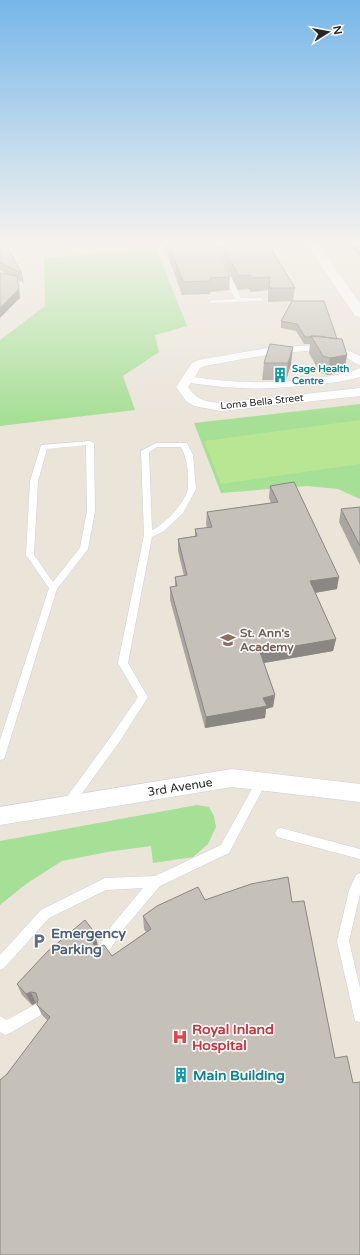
<svg xmlns="http://www.w3.org/2000/svg" width="360" height="1255" font-family="'Varela Round',sans-serif">
<rect width="100%" height="100%" fill="#eae4d9"/>
<path fill="#a6df96" d="M156,248L187,326L155,335L159,352L123,376L135,410L0,426V340L45,306L44,258Z
M360,404V499L338,489L307,486L221,493L194,423Z
M197,805L209,807L214,816L216,827L208,844L193,857L153,863L151,846L107,852L62,861L26,884L0,905V841Z"/>
<path fill="#b8e692" d="M360,420V464L221,484L204,441Z"/>
<g fill="none" stroke-linecap="round" stroke-linejoin="round">
<g stroke="#cecfe0" stroke-width="1">
<path id="lane" d="M225,269L228,271L241,298H261L264,300L263,301L210,303L209,302L212,300L235,299L222,271Z
M90,441L94,443L95,511L88,549L57,589L5,756L4,759L0,760V740L49,588L26,555L30,481L41,445ZM86,445L87,511L80,548L53,582L34,555L38,481L47,449Z
M156,443H187L193,455L196,489L183,513L164,531L152,537L128,663L148,697L120,741L72,807L68,809L64,807L63,804L64,801L112,735L138,697L118,663L144,535L141,451ZM157,447H181C187,458 189,475 188,488C187,501 164,525 152,530L149,452Z
M262,776L266,778L267,781L229,853L160,886L121,932L106,956L102,958L98,956L96,952L98,948L113,924L143,888L106,890L49,918L4,968L0,970V955L41,910L105,878L155,876L221,845L258,778Z
M281,828L360,849V859L277,837L275,833L277,829Z
M360,873V894L349,941L360,988V1022L355,1021L354,1016L337,941L349,890L356,875Z
M36,1004L41,1005L42,1010L41,1015L10,1033L5,1035L0,1032V1016L7,1020Z"/>
</g>
<g stroke="#cecfe0" stroke-width="1">
<path id="street" d="M318,345L348,350L360,356V365C353,363 348,357 341,355C309,344 239,360 205,366L200,368L195,377C242,385 299,384 345,373C350,372 355,370 360,368V377C346,381 332,383 317,384C275,390 233,390 191,383L188,387C197,400 206,402 221,403L360,388V396L221,411L194,406L186,401L176,387L192,363L198,360L268,348Z
M232,769L360,784V802L232,787L0,825V807Z"/>
</g>
<g stroke="#cecfe0" stroke-width="1">
<path id="secondary" d="M307,245H319L360,303V317L355,316Z"/>
</g>
<use href="#lane" fill="#fff" fill-rule="evenodd"/>
<use href="#street" fill="#fff" fill-rule="evenodd"/>
<use href="#secondary" fill="#fff" fill-rule="evenodd"/>
</g>
<path fill="#a9a69f" d="M0,245L22,274L24,283L17,279L20,298L9,275L0,270Z
M164,245H214L230,277L229,290L210,292V294L182,295Z
M215,245H269L295,288L293,301L337,339L347,355L344,372L327,375L320,373L309,353L310,344H304L296,331L281,328V321L292,301L268,302V290L251,292L249,289L238,290Z
M350,245H360V257L350,246Z
M270,344L291,364L286,380H262L264,363Z
M270,486L337,589L315,593L336,639L333,651L264,663L275,695L273,707L266,709L265,718L205,728L170,600V587H175V577L184,576L178,551V539L195,536V529L207,528L206,524L207,512L271,503L269,498Z
M360,507V565L339,522L341,509Z
M205,900L292,902L335,1058L353,1083L360,1255L7,1074L48,1021L42,1015L37,1005L38,1003H36L32,1005L22,995L17,984L98,946L97,947L112,956L146,932L144,929L143,916Z"/>
<path fill="#8a8782" d="M19,289L20,298L0,318V308Z
M293,347L291,364L286,380L288,363Z
M347,355L344,372L327,375L330,358Z
M339,577L337,589L308,594L310,581Z
M336,639L333,651L258,664L260,652Z
M275,695L273,707L266,709L265,718L205,728L206,717L263,698Z
M95,933L98,946L95,951L92,939Z
M31,992L36,1003L32,1005L26,994Z"/>
<path fill="#c5c1b9" stroke="#8a8782" d="M0,245H6L22,274L0,262Z
M169,245H214L230,277L210,278V281L183,282Z
M222,245H269L295,288H269L270,277L252,278L250,275L239,276Z
M0,273L17,276L19,289L0,308Z
M292,301H324L337,339L319,336H311V337H305L297,324L281,321Z
M311,336L342,339L347,355L330,358L323,356Z
M270,344L293,347L288,363H264Z
M294,482L339,577L310,581L336,639L260,652L275,695L263,698L267,706L206,717L170,587L177,586L175,577L187,575L178,539L197,536L195,529L212,527L207,512L278,502L270,486Z
M360,507V546L341,509Z
M288,877L292,902L304,901L335,1058L347,1056L353,1083L360,1082V1255H0V1080L7,1074L50,1017L37,1005L38,999L36,993L31,992L26,994L17,984L47,952L85,920L95,933L92,939L94,945L99,947L104,945L112,956L151,929L143,916L157,906L198,887L205,900L251,884Z"/>
<linearGradient id="sky" x2="0" y2="1"><stop stop-color="#77b6e9"/><stop offset="0.58" stop-color="#f6f3ee"/><stop offset="1" stop-color="#f6f3ee" stop-opacity="0"/></linearGradient>
<rect width="360" height="420" fill="url(#sky)"/>
<defs>
<g id="building-bare" transform="scale(1.2)"><path d="M-4-6H4V6H1V3H-1V6H-4ZM-2.5-4.3h1.7v1.8h-1.7ZM.8-4.3h1.7v1.8H.8ZM-2.5-1h1.7V.8h-1.7ZM.8-1h1.7V.8H.8Z" fill="#0f9aa8" stroke="#fff" stroke-width="2.5" paint-order="stroke"/></g>
<g id="school-bare" transform="scale(1.2)"><path d="M0-5L7-2L0 1L-7-2ZM-4 1L0 2.5L4 1V4Q0 6-4 4Z" fill="#8d6e63" stroke="#fff" stroke-width="2.5" paint-order="stroke"/></g>
<g id="parking-bare" transform="scale(1.2)"><path d="M-3.5-5.5H1a3.5 3.5 0 0 1 0 7H-1V5.5H-3.5ZM-1-3.4V-.6H.8a1.4 1.4 0 0 0 0-2.8Z" fill="#5c6f8a" stroke="#fff" stroke-width="2.5" paint-order="stroke"/></g>
<g id="hospital-bare" transform="scale(1.2)"><path d="M-5-5h3v3.5h4V-5h3V5h-3V1.5h-4V5h-3Z" fill="#e0444e" stroke="#fff" stroke-width="2.5" paint-order="stroke"/></g>
</defs>
<g fill-rule="evenodd">
<use href="#building-bare" x="280" y="375"/>
<use href="#school-bare" x="228" y="640"/>
<use href="#parking-bare" x="39" y="941"/>
<use href="#hospital-bare" x="180" y="1037"/>
<use href="#building-bare" x="181" y="1075"/>
</g>
<g text-anchor="middle" dominant-baseline="central" stroke-width="3" stroke-linejoin="round" paint-order="stroke">
<g font-size="10" font-weight="bold" fill="#0d838f" stroke="#fff" text-anchor="start">
<text x="292" y="369">Sage Health<tspan x="292" dy="12">Centre</tspan></text>
</g>
<g font-size="10" fill="#272727" stroke="#fff">
<text transform="translate(262 402) rotate(-6)">Loma Bella Street</text>
</g>
<g font-size="12" font-weight="bold" fill="#785e54" stroke="#fff" text-anchor="start">
<text x="240" y="633">St. Ann's<tspan x="240" dy="14">Academy</tspan></text>
</g>
<g font-size="12" fill="#272727" stroke="#fff">
<text transform="translate(180 787) rotate(-9)">3rd Avenue</text>
</g>
<g font-size="14" font-weight="bold" fill="#4e5e75" stroke="#fff" text-anchor="start">
<text x="51" y="933">Emergency<tspan x="51" dy="16">Parking</tspan></text>
</g>
<g font-size="14" font-weight="bold" fill="#be3a42" stroke="#fff" text-anchor="start">
<text x="192" y="1029">Royal Inland<tspan x="192" dy="16">Hospital</tspan></text>
</g>
<g font-size="14" font-weight="bold" fill="#0d838f" stroke="#fff" text-anchor="start">
<text x="193" y="1075">Main Building</text>
</g>
</g>
<g transform="translate(328 32) rotate(79)" stroke="#ffffff" stroke-width="3" paint-order="stroke">
<path d="M0-3L7 15L0 10L-7 15Z" fill="#272727"/>
<text y="-6" font-size="11" font-weight="bold" text-anchor="middle" fill="#272727">N</text>
</g>
</svg>
